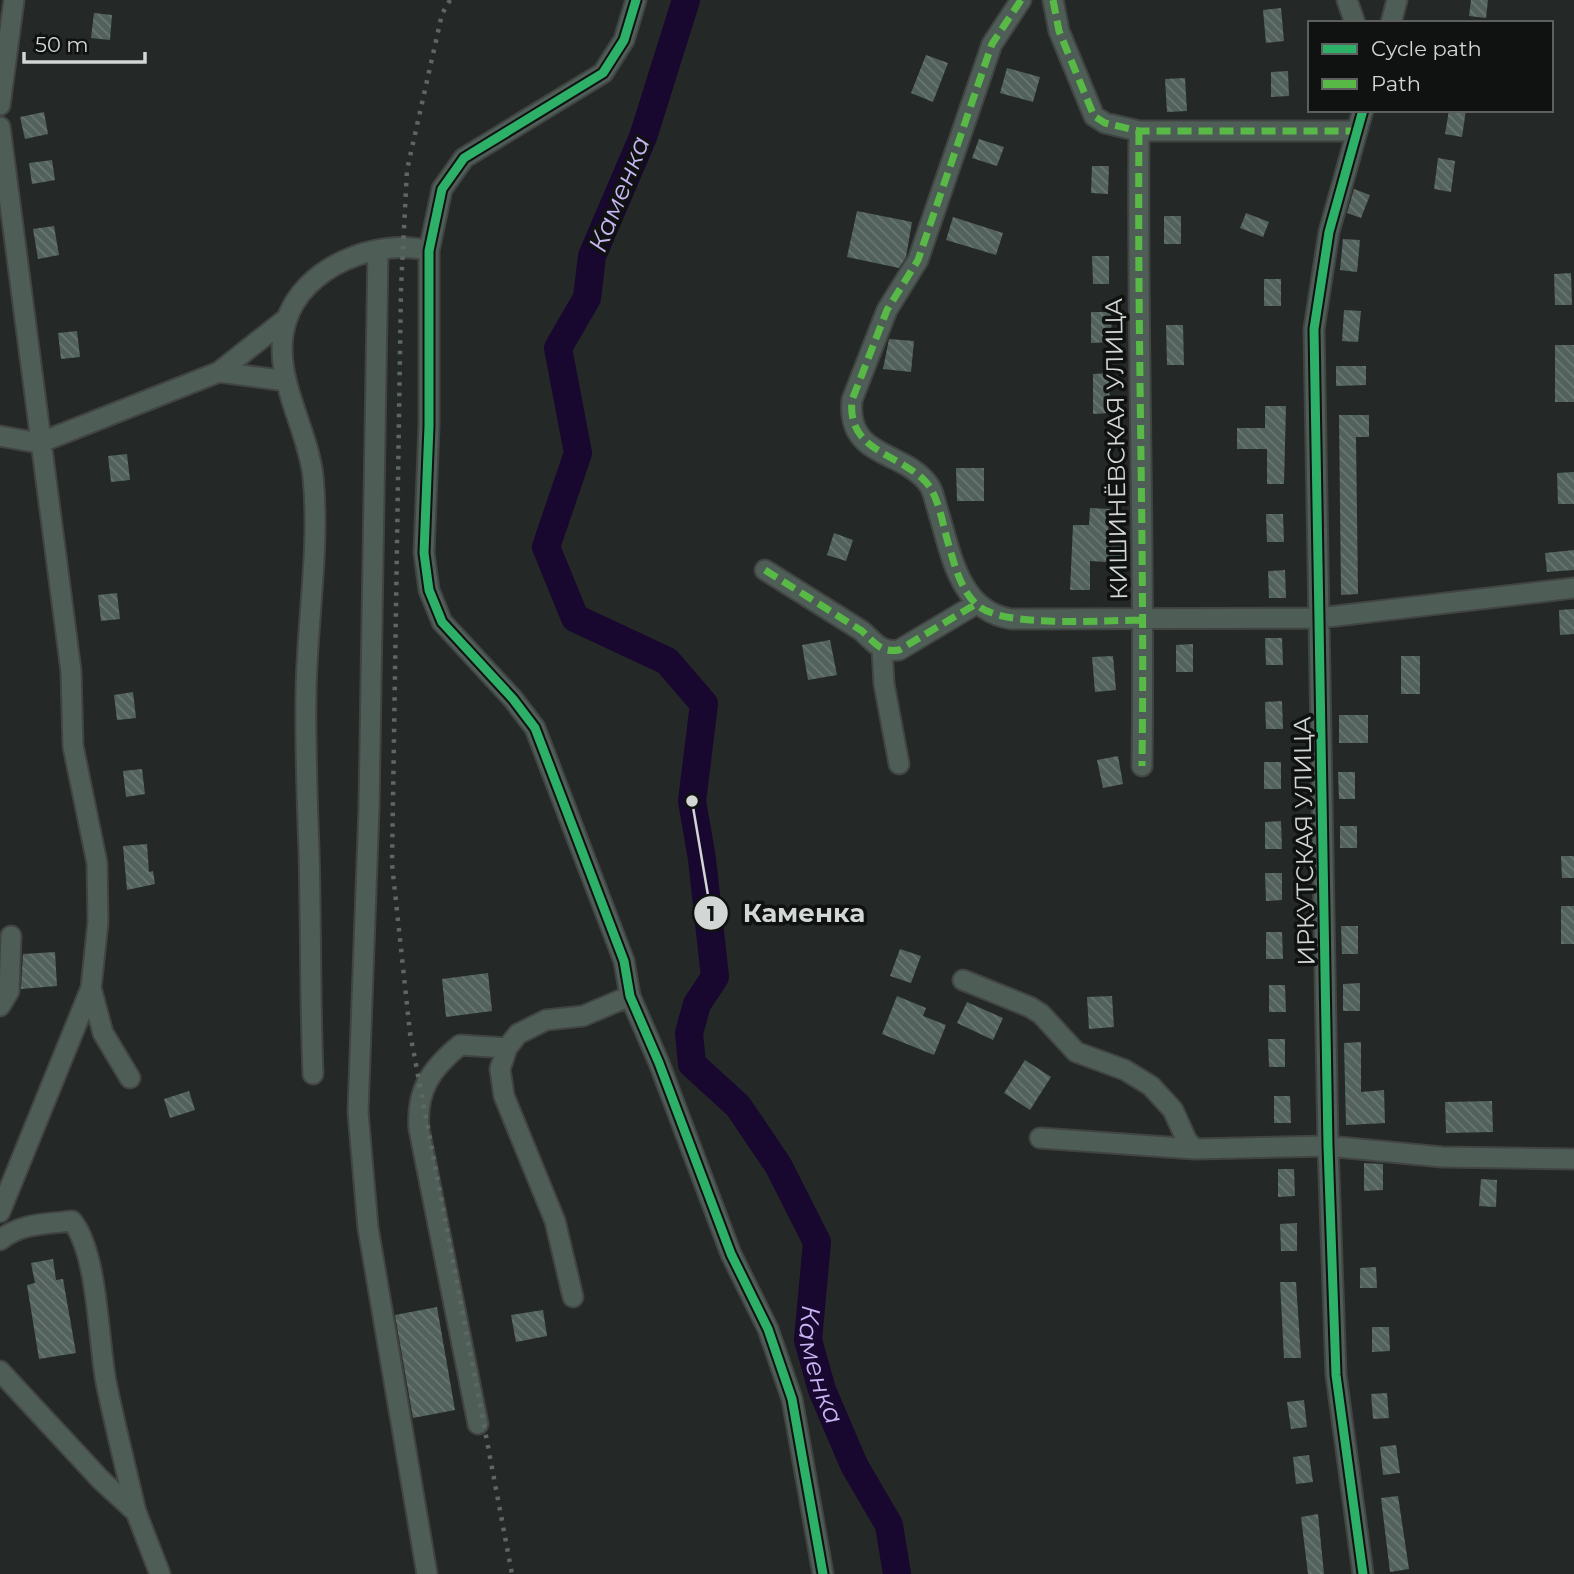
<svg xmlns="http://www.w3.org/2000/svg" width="1574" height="1574" font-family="Montserrat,sans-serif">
<defs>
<pattern id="building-back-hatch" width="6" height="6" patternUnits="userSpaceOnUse" patternTransform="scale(1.75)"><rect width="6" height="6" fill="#52615b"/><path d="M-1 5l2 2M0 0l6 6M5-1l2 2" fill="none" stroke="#6a7772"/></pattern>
</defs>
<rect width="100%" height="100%" fill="#242927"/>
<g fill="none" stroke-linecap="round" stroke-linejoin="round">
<path stroke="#18072e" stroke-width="28" id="s1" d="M686,0L643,137L592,256L587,298L558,348L578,453L546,547L575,618L667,661L704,704L692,801L702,859L715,977L697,1004L689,1033L692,1064L738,1106L778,1165L817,1242L808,1340L822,1390L854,1465L889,1525L897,1574"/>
</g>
<path fill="url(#building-back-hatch)" d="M1471,0H1488L1486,18L1469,16Z
M1281,8L1284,41L1266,43L1263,10Z
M94,13L112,15L110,40L91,38Z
M926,55L948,63L933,102L911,93Z
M1007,68L1040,77L1033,102L1000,93Z
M1288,71L1289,96L1271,97V72Z
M1185,78L1187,111L1167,112L1165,79Z
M1449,110H1466L1462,137L1445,134Z
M44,112L48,134L25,139L20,117Z
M979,139L1004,147L997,166L972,158Z
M1438,158L1455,161L1451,192L1434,189Z
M52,160L55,180L32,184L29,163Z
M1092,166H1109L1108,194L1091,193Z
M1354,189L1370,195L1361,218L1347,213Z
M857,211L912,222L906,257L899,268L847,257Z
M1246,213L1269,222L1263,237L1240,228Z
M1164,216H1181V244H1164Z
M953,217L1003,233L996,255L946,240Z
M54,226L59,255L38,259L33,229Z
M1343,239L1360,240L1357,272L1340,270Z
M1092,256H1109V284H1093Z
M1571,273L1572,305H1555L1554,274Z
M1264,279H1281V306H1264Z
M1344,310L1361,311L1358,342L1342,341Z
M1091,312H1111L1112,342L1091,343Z
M1166,325H1183L1184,365H1167Z
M77,331L80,357L61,359L58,333Z
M889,339L914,341L911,372L883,369Z
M1555,345H1574V402H1555Z
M1336,366H1366V385L1336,386Z
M1109,373L1110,413L1093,414V374Z
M1265,406H1286L1284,484H1267V449H1237V428H1265Z
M1339,415H1369V437H1356L1358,594L1341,595Z
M127,454L130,480L111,482L108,456Z
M956,468H984V501H957Z
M1574,472V504H1558L1557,473Z
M1090,508L1110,509L1108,534L1125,535L1123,563L1090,561V590H1070L1073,525H1089Z
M1266,514H1283L1284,542H1267Z
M834,533L853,540L846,561L827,555Z
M1574,550V570L1547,572L1545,553Z
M1285,570L1286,598H1269L1268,571Z
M117,593L120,619L101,621L98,595Z
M1574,609V634L1560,635L1559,610Z
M1265,638H1282L1283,665H1266Z
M830,640L837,675L808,680L802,645Z
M1193,644V672H1176V645Z
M1113,656L1116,690L1095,692L1092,657Z
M1401,656H1420V694H1401Z
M133,692L136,718L117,720L114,695Z
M1282,701L1283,729H1266L1265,702Z
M1339,715H1368V743H1339Z
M1118,756L1123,784L1103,788L1097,760Z
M1264,762H1281V789H1264Z
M142,769L145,794L126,797L123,771Z
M1338,772H1355V799H1339Z
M1281,821L1282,849H1265V822Z
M1340,826H1357V848H1340Z
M147,844L149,872L153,871L155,884L127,890L123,846Z
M1561,856H1574V878H1562Z
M1265,873H1282V900L1266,901Z
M1561,906H1574V944H1561Z
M1341,926H1358V954H1342Z
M1266,932H1282L1283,959H1266Z
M900,949L921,956L911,983L890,976Z
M55,952L57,986L21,989L23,954Z
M488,973L492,1011L446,1017L442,979Z
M1360,983V1011H1343V984Z
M1269,985H1285L1286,1012H1269Z
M897,996L926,1008L923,1016L946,1025L934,1055L882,1034Z
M1112,996L1114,1027L1089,1029L1087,997Z
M967,1002L1003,1018L993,1040L957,1023Z
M1268,1039H1285V1067H1269Z
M1361,1042V1092L1384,1090L1385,1123L1346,1125L1344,1043Z
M1025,1060L1051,1077L1030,1110L1004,1093Z
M189,1091L195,1110L170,1118L164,1099Z
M1274,1096H1290L1291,1123H1274Z
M1492,1101L1493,1132L1446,1133L1445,1102Z
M1364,1163L1383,1164V1190L1364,1191Z
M1278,1169H1294L1295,1196L1278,1197Z
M1481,1179L1497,1180L1496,1207L1479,1206Z
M1297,1223V1251H1281L1280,1224Z
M53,1259L56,1280L63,1279L76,1353L39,1359L27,1285L35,1283L31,1263Z
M1376,1267L1377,1288H1360V1268Z
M1280,1282H1296L1301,1358H1284Z
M437,1307L455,1410L413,1418L395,1315Z
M543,1310L547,1336L516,1342L511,1315Z
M1372,1327H1389L1390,1351L1372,1352Z
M1387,1393L1389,1418L1373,1419L1371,1394Z
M1304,1400L1307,1427L1291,1429L1287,1402Z
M1396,1445L1400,1473L1383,1475L1380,1447Z
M1309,1455L1313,1482L1296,1484L1293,1457Z
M1398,1496L1409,1569L1390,1572L1381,1498Z
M1318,1514L1324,1574H1308L1301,1517Z"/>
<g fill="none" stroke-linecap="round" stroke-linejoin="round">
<g stroke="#414443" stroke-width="23">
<path id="minor" d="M636,0L624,40L603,73L464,158L442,189L429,251V426L424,553L429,590L442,622L513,699L535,728L624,961L630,996L659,1063L731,1254L768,1329L792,1399L823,1574
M1021,0L992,44L918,260L887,310L852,400C846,459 905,450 929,485C934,492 935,503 938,511C951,553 959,611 1011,619L1319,618L1574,588
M1053,0L1059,31L1094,116L1105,123L1139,131H1357
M1347,0L1355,23
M1391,23L1397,0
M0,105L14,0
M0,127L71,671L73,746L97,863L98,922L91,988L0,1212
M1139,131C1137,343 1145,554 1142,766
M378,250L369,807L358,1112L368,1228L427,1574
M219,372L286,319
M0,436L39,443L219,372L286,381
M765,570L862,631C875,643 881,653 899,650L976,604
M882,649L884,684L899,764
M963,980L1030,1007L1041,1014L1076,1052L1125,1070L1151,1086L1173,1110L1187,1141L1195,1149L1328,1146L1442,1157L1574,1159
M91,988L103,1033L130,1078
M0,1006L9,991L11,936
M313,1074C310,1000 311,926 309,851C307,798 305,746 306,692C307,621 320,548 313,476C307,424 270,374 286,322C302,267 377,237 429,251
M1040,1138L1195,1149
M0,1240C21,1223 46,1224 72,1221C98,1253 98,1340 106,1382C115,1426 126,1469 136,1512
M573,1297L555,1221L504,1096L500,1069L507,1048L518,1034L546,1020L583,1016L630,996
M0,1371L101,1480L136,1512L160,1574
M478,1424L419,1129C416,1090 431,1069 460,1045L507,1048
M1363,1574L1336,1375L1328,1146L1314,329L1329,232L1363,110"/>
</g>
<use href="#minor" stroke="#4e5e57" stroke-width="19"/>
<path stroke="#5d6763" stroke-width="4.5" stroke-dasharray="3.5 7" stroke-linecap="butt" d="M450,0L442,14L407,170L401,288L392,864L410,1033L512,1574"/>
<path stroke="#58b947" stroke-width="7" stroke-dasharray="14 7" stroke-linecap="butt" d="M1021,0L992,44L918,260L887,310L852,400C847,451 896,452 925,481C939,495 943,527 949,546C955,566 960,588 976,604C1001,629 1106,620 1144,620
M1053,0L1059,31L1094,116L1105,123L1139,131H1357
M1139,131C1137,343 1145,554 1142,766
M765,570L862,631C875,643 881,653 899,650L976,604"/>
<g stroke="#0f1211" stroke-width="13">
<path id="cycleway" d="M636,0L624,40L603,73L464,158L442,189L429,251V426L424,553L429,590L442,622L513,699L535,728L624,961L630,996L659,1063L731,1254L768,1329L792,1399L823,1574
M1363,1574L1336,1375L1328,1146L1314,329L1329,232L1363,110"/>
</g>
<use href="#cycleway" stroke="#2db169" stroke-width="9"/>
</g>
<g text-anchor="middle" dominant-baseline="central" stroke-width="7" stroke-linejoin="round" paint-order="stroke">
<g font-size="24" fill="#d2d6d4" stroke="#0f1211">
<text transform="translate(1116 449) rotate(-91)">КИШИНЁВСКАЯ УЛИЦА</text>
<text transform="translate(1304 841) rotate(-91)">ИРКУТСКАЯ УЛИЦА</text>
</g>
<g font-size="26" font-style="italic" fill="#c8b5f4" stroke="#0f1211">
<text transform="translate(619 194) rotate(-68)">Каменка</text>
<text stroke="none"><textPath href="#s1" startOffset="1528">Каменка</textPath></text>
</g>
</g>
<path fill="none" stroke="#d2d6d4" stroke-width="2.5" d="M692 801L711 913"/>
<g fill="#d2d6d4" stroke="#0f1211" stroke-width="2.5">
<circle cx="692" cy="801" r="7"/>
<circle cx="711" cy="913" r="18"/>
</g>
<g font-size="21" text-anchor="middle" font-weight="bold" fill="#111">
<text x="711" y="921">1</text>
</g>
<g font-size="26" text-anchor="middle" font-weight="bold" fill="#d2d6d4" stroke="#0f1211" stroke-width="7" stroke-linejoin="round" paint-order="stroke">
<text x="804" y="922">Каменка</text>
</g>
<rect x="1308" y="21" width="245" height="91" fill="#0f1211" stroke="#5d605f" stroke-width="2"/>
<rect x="1322" y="44" width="35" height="10" fill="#2db169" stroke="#5d605f" stroke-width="2"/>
<text x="1371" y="56" font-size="21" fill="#d2d6d4">Cycle path</text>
<rect x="1322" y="79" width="35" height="10" fill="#58b947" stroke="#5d605f" stroke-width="2"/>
<text x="1371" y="91" font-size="21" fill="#d2d6d4">Path</text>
<path d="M24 52v10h121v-10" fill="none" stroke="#d2d6d4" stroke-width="3.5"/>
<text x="35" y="52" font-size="21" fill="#d2d6d4" stroke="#0f1211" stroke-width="5" paint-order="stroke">50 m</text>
</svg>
